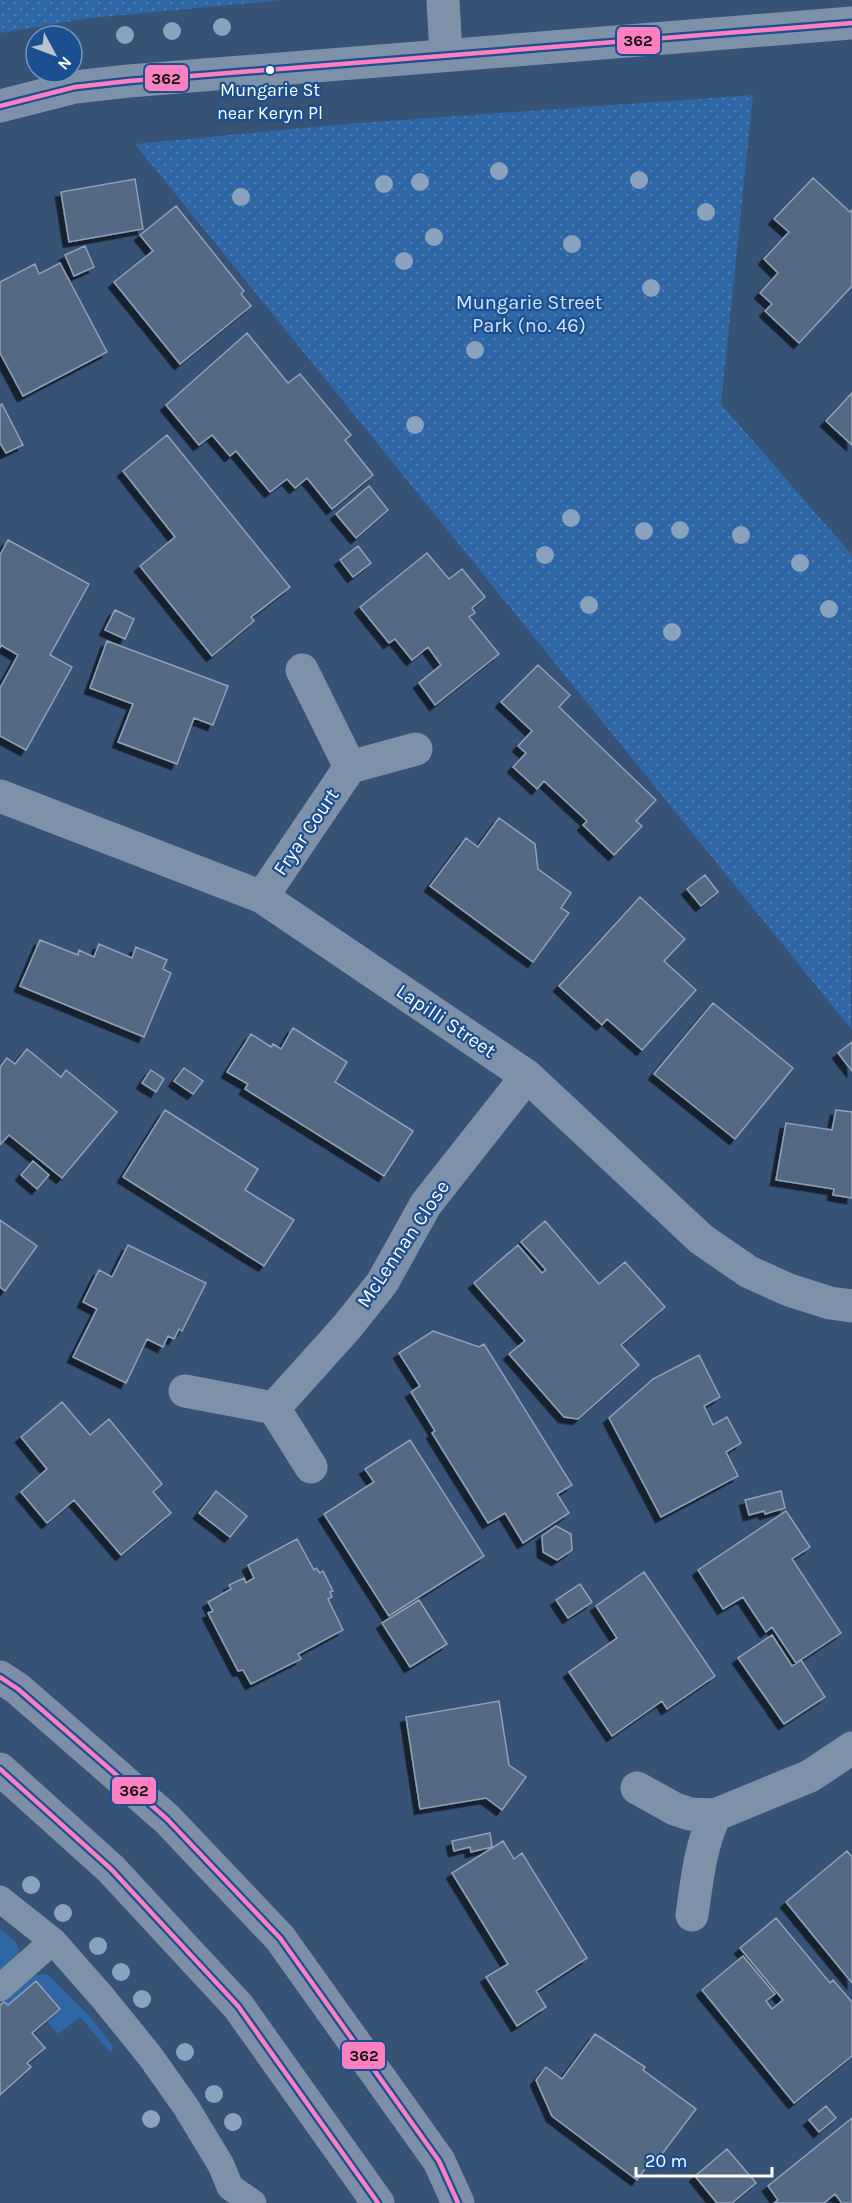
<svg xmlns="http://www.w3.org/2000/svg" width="852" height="2203" font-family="Karla,sans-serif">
<defs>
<pattern id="park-dots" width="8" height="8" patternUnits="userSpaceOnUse" patternTransform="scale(1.5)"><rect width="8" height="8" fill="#2f66a5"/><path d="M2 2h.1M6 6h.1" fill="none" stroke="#4e7db2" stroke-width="1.8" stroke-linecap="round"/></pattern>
<filter id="shadow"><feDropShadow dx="-5.5" dy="5.5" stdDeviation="0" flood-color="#0009"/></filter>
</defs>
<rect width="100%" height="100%" fill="#365274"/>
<path fill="#2f66a5" d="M0,1929L15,1941L19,1950L16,1959L0,1972Z
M47,1974L92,2019L114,2048L110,2052L80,2017L58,2034L46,2021L60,2009L36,1981L8,2005L4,2002L35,1975Z"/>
<path fill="url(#park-dots)" d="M0,0H284L91,18L0,33Z
M753,95L721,404L852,555L851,1029L135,144L345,124Z"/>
<path fill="#526984" stroke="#92a2b6" stroke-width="1.5" filter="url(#shadow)" d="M813,178L850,212L852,210V286L799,343L765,311L772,304L760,293L778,273L764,259L789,232L774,219Z
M135,179L143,229L69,242L61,192Z
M176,206L244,291L241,294L251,306L180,364L114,282L153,251L140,235Z
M85,246L94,267L74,276L65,255Z
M60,263L107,352L23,396L0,353V282L35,264L39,274Z
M247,333L288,383L300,374L351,435L345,440L373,475L332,509L307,478L295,488L287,479L270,492L236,451L230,456L212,435L199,445L166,405Z
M852,393V445L826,421Z
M2,404L23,445L6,453L0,443V405Z
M167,435L290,587L251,617L254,621L212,656L140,566L175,537L123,471Z
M369,486L388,510L356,538L336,514Z
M8,540L89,584L50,655L72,667L26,750L0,736V688L18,655L1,645L0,648V555Z
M358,546L371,563L353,577L340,560Z
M427,553L449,579L462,569L485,597L472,608L475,613L469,617L499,654L435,705L419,683L441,665L428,647L412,660L395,639L389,643L360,607Z
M115,610L134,619L125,639L105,630Z
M107,641L228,686L213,725L194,718L177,764L118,742L133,704L90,688Z
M538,665L570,695L559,707L656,800L636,821L642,826L614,855L583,825L587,821L544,781L537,789L513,767L526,753L518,746L532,731L501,702Z
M499,818L535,844L538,869L571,893L561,908L569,913L533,962L430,886L466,838L478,847Z
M705,875L718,892L701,906L687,889Z
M640,897L685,939L664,961L696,990L642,1050L607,1019L602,1025L559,986Z
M40,940L78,955L79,950L94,957L99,944L132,958L136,947L167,960L163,969L171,973L144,1037L20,986Z
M713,1003L793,1068L735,1139L654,1074Z
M293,1028L347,1062L335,1082L413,1131L384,1176L245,1089L248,1084L227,1072L251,1034L271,1047L273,1044L281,1049Z
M852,1042V1071L838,1053Z
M27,1049L61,1077L66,1070L117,1112L62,1178L9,1135L0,1145V1067L7,1058L15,1064Z
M184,1068L203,1081L193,1094L174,1081Z
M151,1070L164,1079L156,1092L142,1083Z
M165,1110L258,1169L245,1190L294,1220L264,1266L123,1177Z
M836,1110L852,1112V1198L833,1195L834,1189L776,1180L786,1123L832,1130Z
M33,1161L49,1175L37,1189L21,1175Z
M0,1220L37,1246L5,1291L0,1287Z
M545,1221L599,1284L625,1262L665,1307L621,1345L639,1365L578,1419L564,1417L509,1354L525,1341L474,1283L518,1245L542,1273L546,1270L521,1242Z
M128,1245L206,1283L182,1331L179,1329L174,1339L168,1336L163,1347L147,1339L126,1383L73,1357L97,1309L83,1302L99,1270L112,1277Z
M433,1331L479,1347L484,1344L572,1485L557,1494L569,1513L523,1543L505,1513L488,1523L432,1433L435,1431L411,1392L420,1386L399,1353Z
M699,1355L720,1397L704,1406L713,1425L727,1417L741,1443L726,1452L738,1476L661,1517L609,1418L653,1379Z
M62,1402L90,1435L109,1419L162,1484L153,1492L171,1513L121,1555L74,1500L47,1523L21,1492L47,1469L21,1437Z
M410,1440L484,1556L389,1616L324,1514L374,1482L365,1469Z
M216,1491L247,1516L230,1537L199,1513Z
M781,1491L785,1508L765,1514L764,1511L749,1515L745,1500Z
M786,1511L810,1547L792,1559L841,1633L796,1663L772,1627L766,1632L743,1597L723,1609L698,1570Z
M556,1526L571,1534L572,1550L557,1560L543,1552L542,1536Z
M297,1539L314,1570L316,1568L320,1573L323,1571L333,1591L330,1592L332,1597L328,1599L343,1630L298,1654L301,1659L251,1684L243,1670L238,1671L208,1613L213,1611L208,1602L231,1589L229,1585L244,1578L246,1583L254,1578L248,1565Z
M644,1572L715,1676L667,1709L662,1701L612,1736L569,1672L617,1638L596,1606Z
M580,1584L592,1602L568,1618L556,1600Z
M419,1600L447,1644L410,1667L382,1623Z
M772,1635L792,1666L801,1660L825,1697L784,1724L738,1658Z
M499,1701L509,1765L526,1777L502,1810L486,1798L420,1809L406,1717Z
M490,1833L492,1847L471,1852L470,1847L454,1851L452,1841Z
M503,1841L514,1859L522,1853L587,1958L536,1991L546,2007L517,2026L486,1977L508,1964L452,1873Z
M847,1851L852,1857V1983L786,1902Z
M776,1918L830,1983L833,1980L852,2002V2056L794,2103L702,1990L743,1956L775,1994L766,2001L772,2009L783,2000L740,1948Z
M36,1981L60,2009L32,2033L45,2048L27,2063L31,2067L0,2095V2005L4,2002L8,2005Z
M595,2034L645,2067L643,2070L696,2109L659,2158L655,2155L637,2180L552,2116L536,2080L546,2067L562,2079Z
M826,2106L836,2118L819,2132L809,2120Z
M852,2118V2203H842L835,2194L824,2203H774L778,2200L768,2186Z
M727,2149L756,2183L732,2203H717L695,2176Z"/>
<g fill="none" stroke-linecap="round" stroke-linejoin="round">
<path stroke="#7d92a8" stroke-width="27" d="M0,1899L53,1941L103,1998L150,2056L186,2107L221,2165L230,2187L253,2203
M0,1988L53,1941"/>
<path stroke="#7d92a8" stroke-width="33" d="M443,0L446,55
M302,670L350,767
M0,796L262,897L527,1076L701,1239L749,1272L789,1290L830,1303L852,1306
M262,897L350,767L416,749
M185,1391L274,1408L311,1467
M274,1408L346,1328L382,1283L426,1204L527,1076
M637,1788L675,1809L690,1814L715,1815L810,1776L852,1748
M692,1915C697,1880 700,1847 715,1815"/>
<path stroke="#7d92a8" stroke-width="33" d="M0,106L75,87L129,81L852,23"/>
<path stroke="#7d8ea7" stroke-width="33" d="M0,1677L18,1689L167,1819L280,1938L439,2161L458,2203
M0,1769L111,1869L238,2006L378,2203"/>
<g stroke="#1b4f8f" stroke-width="9">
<path id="bus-1" d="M0,106L75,87L129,81L852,23
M0,1677L18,1689L167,1819L280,1938L439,2161L458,2203
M0,1769L111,1869L238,2006L378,2203"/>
</g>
<use href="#bus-1" stroke="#ff80c0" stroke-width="4.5"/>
</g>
<g fill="#8aa2be">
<circle cx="222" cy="27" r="9"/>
<circle cx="172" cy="31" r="9"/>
<circle cx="125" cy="35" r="9"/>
<circle cx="499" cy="171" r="9"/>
<circle cx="639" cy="180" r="9"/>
<circle cx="420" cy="182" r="9"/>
<circle cx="384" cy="184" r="9"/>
<circle cx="241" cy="197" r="9"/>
<circle cx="706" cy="212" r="9"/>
<circle cx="434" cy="237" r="9"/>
<circle cx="572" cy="244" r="9"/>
<circle cx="404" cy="261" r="9"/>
<circle cx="651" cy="288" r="9"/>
<circle cx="475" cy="350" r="9"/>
<circle cx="415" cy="425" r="9"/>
<circle cx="571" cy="518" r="9"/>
<circle cx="680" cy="530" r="9"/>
<circle cx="644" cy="531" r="9"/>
<circle cx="741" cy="535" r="9"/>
<circle cx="545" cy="555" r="9"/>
<circle cx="800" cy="563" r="9"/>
<circle cx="589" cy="605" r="9"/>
<circle cx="829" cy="609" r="9"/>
<circle cx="672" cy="632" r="9"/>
<circle cx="31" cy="1885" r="9"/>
<circle cx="63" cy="1913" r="9"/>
<circle cx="98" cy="1946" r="9"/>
<circle cx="121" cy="1972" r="9"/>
<circle cx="142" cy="1999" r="9"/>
<circle cx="185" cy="2052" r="9"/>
<circle cx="214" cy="2094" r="9"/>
<circle cx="151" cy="2119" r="9"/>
<circle cx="233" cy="2122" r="9"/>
</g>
<circle fill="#fff" stroke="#1b4f8f" stroke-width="2" cx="270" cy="70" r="5"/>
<g text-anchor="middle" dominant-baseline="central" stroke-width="4.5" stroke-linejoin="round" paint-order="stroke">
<g font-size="18" fill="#fff" stroke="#1b4f8f">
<text x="270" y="90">Mungarie St<tspan x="270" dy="23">near Keryn Pl</tspan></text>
</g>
<g font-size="20" fill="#cfe3fa" stroke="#1b4f8f">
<text x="529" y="302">Mungarie Street<tspan x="529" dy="23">Park (no. 46)</tspan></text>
</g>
<g font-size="20" fill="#fff" stroke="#1b4f8f">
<text transform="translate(306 832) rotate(-56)">Fryar Court</text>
<text transform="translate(446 1021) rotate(34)">Lapilli Street</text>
<text transform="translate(403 1244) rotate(-56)">McLennan Close</text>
</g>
</g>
<g stroke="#1b4f8f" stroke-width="2">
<rect x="616" y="26" width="45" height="29" rx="6" fill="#ff80c0"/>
<rect x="144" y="64" width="45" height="28" rx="6" fill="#ff80c0"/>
<rect x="111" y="1776" width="46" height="29" rx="6" fill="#ff80c0"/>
<rect x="341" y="2041" width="45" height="29" rx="6" fill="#ff80c0"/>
</g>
<g font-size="16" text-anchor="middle" font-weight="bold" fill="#111">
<text x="638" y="46">362</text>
<text x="166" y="84">362</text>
<text x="134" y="1796">362</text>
<text x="364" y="2061">362</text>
</g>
<g transform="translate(54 54) rotate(131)"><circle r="28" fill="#1b4f8f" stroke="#7695bc" stroke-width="1.5"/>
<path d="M0-4.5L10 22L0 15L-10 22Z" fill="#b9c2ce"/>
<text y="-9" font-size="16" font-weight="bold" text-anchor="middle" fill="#ffffff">N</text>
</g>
<path d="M636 2167v9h136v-9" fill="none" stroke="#ffffff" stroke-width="3"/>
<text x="645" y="2167" font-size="18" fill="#ffffff" stroke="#1b4f8f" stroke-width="4.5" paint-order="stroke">20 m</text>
</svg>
